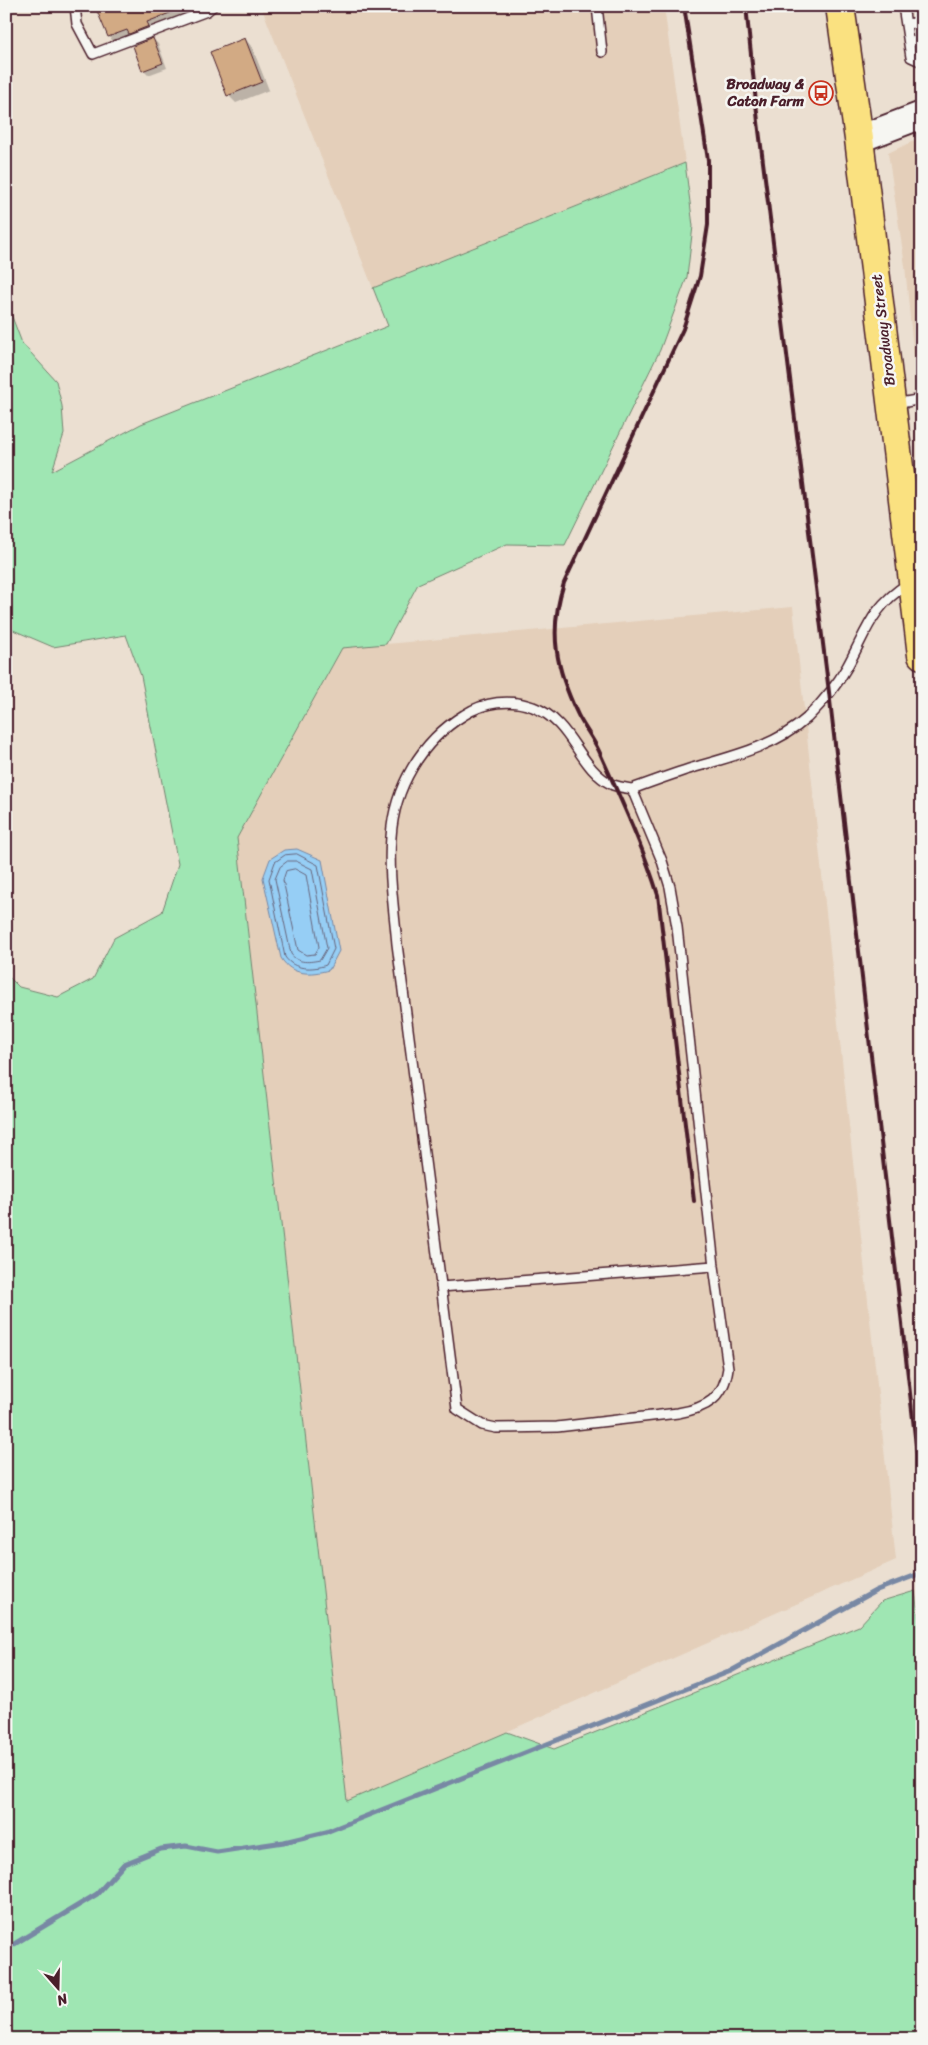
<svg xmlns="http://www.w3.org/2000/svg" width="928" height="2045" font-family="Sriracha,sans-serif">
<rect width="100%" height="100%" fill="#ebdfd1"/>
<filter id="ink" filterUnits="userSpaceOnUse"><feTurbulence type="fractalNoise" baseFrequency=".02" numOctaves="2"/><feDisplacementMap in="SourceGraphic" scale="10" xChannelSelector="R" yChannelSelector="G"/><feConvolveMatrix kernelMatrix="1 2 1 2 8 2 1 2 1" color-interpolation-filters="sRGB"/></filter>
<g filter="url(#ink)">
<path fill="#e4cfba" d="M261,6H664L685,163L373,288Z
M922,137V441L905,266L888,153Z
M793,607L896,1560L347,1802L237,838L342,648Z"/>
<path fill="#9fe6b3" stroke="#74826f" d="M685,163L693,226L687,277L660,350L565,545L507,544L418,584L386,644L342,648L237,838L347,1801L507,1732L554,1749L859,1626L882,1601L915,1591L922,1646V2039H6V974L19,987L58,997L93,979L114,938L162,912L178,864L141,676L126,635L53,647L6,627V301L22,343L56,381L62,406L64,434L52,471L141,424L388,326L373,288Z"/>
<path fill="#96cef5" stroke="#7888a4" d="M297,849L322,860L339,951L329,970C310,975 292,976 281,958L263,878L270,859L284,850Z"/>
<path fill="#0003" d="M97,6H200L202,13L116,44L109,37Z
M153,39L158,44L167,68L148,75L143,70Z
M245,39L252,47L269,90L236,103L228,95Z"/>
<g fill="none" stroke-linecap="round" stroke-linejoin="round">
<path stroke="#68657c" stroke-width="1" d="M297,854L318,865L334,949L326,965C312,970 294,970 285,957L269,879L275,862L285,855Z
M288,861H296L312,869L327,948L320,960C310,962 298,964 291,954L275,879L280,867Z
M295,869L306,875L319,947L315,954L306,955L298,950L283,880L286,871Z"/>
<path stroke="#7888a4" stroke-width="5" d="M6,1949L97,1894L124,1864L161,1849L186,1846L217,1852L284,1842L326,1832L731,1671L877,1590L919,1574"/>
</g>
<path fill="#d2aa84" stroke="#4a1f2b" d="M95,6H184L185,7L147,22L149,26L129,34L127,30L108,37Z
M153,38L163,63L142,71L133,46Z
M245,38L262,82L227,96L210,52Z"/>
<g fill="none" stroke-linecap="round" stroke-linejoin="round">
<g stroke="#4a1f2b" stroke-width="12">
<path id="lane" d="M75,6L77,24L93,54L207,11L213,6
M597,6L602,52
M903,6L911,57L922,62
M906,24L922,22
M909,42L922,41
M895,404L922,399
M632,789C626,788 619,787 613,785C577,768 574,722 533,707C510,698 484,702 464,715C421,741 394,788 391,837C388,872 394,909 397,944L457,1409L482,1425L496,1428L557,1427L678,1413C707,1408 724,1398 728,1368L714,1266L677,927L670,887L662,861L632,789C651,782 670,775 689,769C729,757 775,747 807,718C821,704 837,685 847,667C867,631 871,607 909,583
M441,1287L714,1266"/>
</g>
<g stroke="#4a1f2b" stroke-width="30">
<path id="secondary" d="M859,139L922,115"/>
</g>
<g stroke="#4a1f2b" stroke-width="31">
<path id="primary" d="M840,6L859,139L922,655"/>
</g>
<use href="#lane" stroke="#f6f6f2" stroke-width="9"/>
<use href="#secondary" stroke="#f6f6f2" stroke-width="26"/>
<use href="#primary" stroke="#fae180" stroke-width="28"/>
<path stroke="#4a1f2b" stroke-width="4" d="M684,6L708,160V225L700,276L683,329L564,583C548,632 556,669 578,715C584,727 593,738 599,751C620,798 643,846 658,895L694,1201
M746,6L758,122L829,692L922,1497"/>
</g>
</g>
<defs>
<g id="bus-ring" transform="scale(1.25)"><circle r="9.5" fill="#f6f6f2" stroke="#c8321e" stroke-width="1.5"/><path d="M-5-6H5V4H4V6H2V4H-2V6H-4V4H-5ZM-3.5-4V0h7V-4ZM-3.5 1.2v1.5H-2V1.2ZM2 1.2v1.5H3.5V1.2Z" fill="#c8321e"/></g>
</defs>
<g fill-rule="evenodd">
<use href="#bus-ring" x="821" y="93"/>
</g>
<g text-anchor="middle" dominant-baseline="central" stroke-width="5" stroke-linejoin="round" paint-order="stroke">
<g font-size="15" font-weight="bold" fill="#4a1f2b" stroke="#f6f6f2" text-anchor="end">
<text x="804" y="84">Broadway &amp;<tspan x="804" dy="17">Caton Farm</tspan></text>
</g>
<g font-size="15" fill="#4a1f2b" stroke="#f6f6f2">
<text transform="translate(883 330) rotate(-97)">Broadway Street</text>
</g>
</g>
<rect width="928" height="2045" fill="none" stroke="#f6f6f2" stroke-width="25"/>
<rect x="12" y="12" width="903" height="2020" fill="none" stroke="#4a1f2b" stroke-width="2" filter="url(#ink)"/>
<g transform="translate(58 1988) rotate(160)" stroke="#f6f6f2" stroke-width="4" paint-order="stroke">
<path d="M0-4L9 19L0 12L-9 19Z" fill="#4a1f2b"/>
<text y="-8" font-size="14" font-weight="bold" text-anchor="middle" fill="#4a1f2b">N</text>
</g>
</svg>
